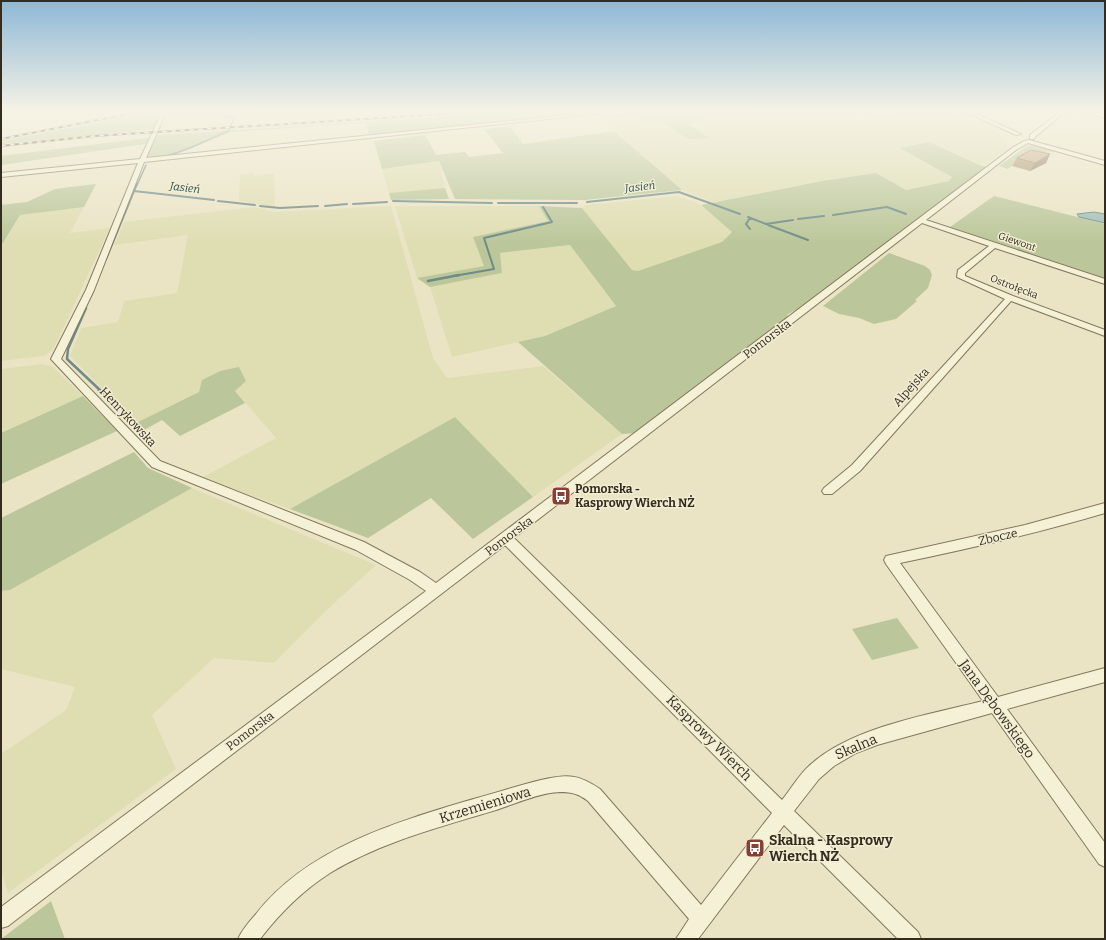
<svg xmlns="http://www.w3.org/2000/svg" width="1106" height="940" font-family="Bitter,serif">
<rect width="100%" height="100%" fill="#eae4c5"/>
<path fill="#dfdeb3" d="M166,112H362L364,116L159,128Z
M711,112H842L858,120L895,115L889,112H964L966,113L952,115L966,121L975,119L995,127L1008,145L1007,149L985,165L901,148L953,177L949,181L906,190L876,173L822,181L713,202L682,190L601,119L636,117L650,123H664L685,137H710L691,126L690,124L714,116L715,115Z
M439,161L445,188L389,193L382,169Z
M253,173L254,176L274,173L275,207L239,201L240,175Z
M677,196L698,203L732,232L722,242L638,271L632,270L582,208L586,205Z
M391,206L433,358L447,378L543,366L622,434L533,497L455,417L290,509L201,478L276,438L235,391L220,371L203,380L199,392L136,423L70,356L81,328L118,322L124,301L177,293L188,235L114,245L124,222L254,207L274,212Z
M395,206H539L548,221L474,237L485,266L417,278Z
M84,207L70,233L110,228L53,350L44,356L1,361V246L20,215Z
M570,245L616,306L545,336L452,357L430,287L502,273L500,253Z
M43,364L53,367L83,396L1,433V369Z
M192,488L376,565L329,608L274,663L214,658L152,715L176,769L8,893L1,870V754L66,710L75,687L1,669V591L10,590Z"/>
<path fill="#bbc79a" d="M151,112H162L156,129L1,144V141Z
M515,112H606L372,136L369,135L366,123L232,132L174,155L175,156L146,158L152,143L1,165V156L154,137L155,135Z
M641,112H711L716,115L690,124L691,126L710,138L691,139L685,137L664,123H650L635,117L601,119L599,116Z
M510,126L523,144L614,131L682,190L584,200L455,199L439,161L382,169L374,141L425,135L436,155L465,152L469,157L503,153L484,129Z
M929,142L975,163L986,167L810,303L788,314L785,321L635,433L622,434L518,342L545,336L616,306L570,245L500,253L502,273L430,287L417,278L484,266L473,237L548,221L539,206L582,208L632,270L638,271L722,242L732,232L701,205L822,181L876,173L906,190L949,181L952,177L900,148Z
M1027,146C1039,145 1046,149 1056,153L1047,151L1046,152L1057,155L1030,150L1008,169L999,166Z
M96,184L84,207L20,215L1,246V205L27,202L55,189Z
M445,188L449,199L391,200L389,193Z
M994,196L1105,224V278L950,227Z
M889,253L925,266L930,270L932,275L928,288L915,300L917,301L896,319L874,324L859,318L839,314L823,306Z
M239,367L246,381L235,391L245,403L180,436L162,420L137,434L136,423L199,392L202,380L220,371Z
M83,396L117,431L1,484V433Z
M455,417L533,497L473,539L431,498L368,538L290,509Z
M134,452L148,468L192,488L10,590L1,591V518Z
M897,618L919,648L872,660L852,629Z
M51,901L65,939H1Z"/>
<path fill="#a6beba" stroke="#6e8b88" d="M1094,212L1105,214V223L1079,217L1077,214Z"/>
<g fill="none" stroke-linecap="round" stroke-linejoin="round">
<path stroke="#6e8b88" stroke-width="1.5" d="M164,157L190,148L228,131L235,117H224V112
M137,185L146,165"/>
<path stroke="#6e8b88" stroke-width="2" d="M137,184L134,191L214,200
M218,201L255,205
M393,201L492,203
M587,202L679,192L740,214
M498,203H577
M353,204L387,202
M260,206L280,208L318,206
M325,206L347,204
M833,215L887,207L906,214
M748,217L766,224L793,220
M750,218L746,224L750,229
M798,219L824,216
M768,225L808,240
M106,259L134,191
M454,276L494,269L484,238L552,222L543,207"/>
<path stroke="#6e8b88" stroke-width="2.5" d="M428,281L459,275
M86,308L68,349L67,359L101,391"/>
<path stroke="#6e8b88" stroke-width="3" d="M99,390L106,396"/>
<g stroke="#83775c" stroke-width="2">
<path id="minor" d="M1,112H9L1,114Z
M162,112H166L146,158L599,112H614L144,162L94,290L61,359L160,461L364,542L420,572L436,583L1012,148L1024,141L1029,140L1105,161V165L1028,143L1016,150L926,220L1105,279V284L995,248L965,273V276L1013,296L1105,330V336L1011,301L860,471L832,494H824L822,491L824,488L852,465L1005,299L957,277L958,270L989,246L922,223L514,538L782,800C791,789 799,775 809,766C851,727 928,715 983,701L886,564L884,560L886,556L1025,525L1105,503V513C1037,533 969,549 900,563L998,697L1105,668V682L1007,709L1105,843V867L1099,864L992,713L877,745L856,753L834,766L819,779L794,811L918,932L921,939H898L784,825L698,939H676L689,919L588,801C579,794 572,792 560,792C539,793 517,803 496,810C440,827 381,842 330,873C302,891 280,913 260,939H238C242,930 249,922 256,914C308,847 399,821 477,798C499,792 520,785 541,780C568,774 578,774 600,789L701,905L772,813L505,545L8,926L1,928V907L426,591L410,580L356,550L152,467L51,359L86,290L138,163L1,177V173L140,159Z
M966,112H972L1021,134L1016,135Z
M1060,112H1065L1035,137L1034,139H1030V135Z
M1087,112L1105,115V118L1087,113Z"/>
</g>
<use href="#minor" fill="#f5f1d7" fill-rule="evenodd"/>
<g stroke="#342c1f" stroke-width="2">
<path id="rail" d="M1,139L138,112
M1,146L94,136L475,112"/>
</g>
<use href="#rail" stroke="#f2eed3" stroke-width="1.5" stroke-dasharray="4.5" stroke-linecap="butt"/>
</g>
<path fill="#a98e6c" d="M1050,154L1046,163L1030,171L1012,166L1017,158Z"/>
<path fill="#8a7458" d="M1050,154L1046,163L1030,171L1035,163Z"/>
<path fill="#c5a57e" stroke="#8a7458" d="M1031,150L1050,154L1035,163L1017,158Z"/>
<linearGradient id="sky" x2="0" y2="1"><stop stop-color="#8db8d6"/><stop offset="0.46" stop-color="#f6f3e5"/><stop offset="1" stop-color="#f6f3e5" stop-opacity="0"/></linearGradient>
<rect width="1106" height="243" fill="url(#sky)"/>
<defs>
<g id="bus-square" transform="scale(1)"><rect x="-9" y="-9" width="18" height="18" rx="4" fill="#8d3e32" stroke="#f2eed3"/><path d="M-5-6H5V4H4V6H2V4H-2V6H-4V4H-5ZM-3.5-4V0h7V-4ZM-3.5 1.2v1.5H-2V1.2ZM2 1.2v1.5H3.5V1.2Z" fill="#fff"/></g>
</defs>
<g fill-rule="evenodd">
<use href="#bus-square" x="561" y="496"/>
<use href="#bus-square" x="755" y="848"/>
</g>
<g text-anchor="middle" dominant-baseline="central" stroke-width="3" stroke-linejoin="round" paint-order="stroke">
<g font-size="10" fill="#342c1f" stroke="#f2eed3">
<text transform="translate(1017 242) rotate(19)">Giewont</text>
<text transform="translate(1014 287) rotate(21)">Ostrołęcka</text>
</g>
<g font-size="11" font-style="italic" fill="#305053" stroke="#f2eed3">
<text transform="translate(640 187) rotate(-7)">Jasień</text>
<text transform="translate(185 188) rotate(7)">Jasień</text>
</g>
<g font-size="12" fill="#342c1f" stroke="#f2eed3">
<text transform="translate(767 339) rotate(-37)">Pomorska</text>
<text transform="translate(911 387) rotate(-48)">Alpejska</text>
<text transform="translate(128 417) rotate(47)">Henrykowska</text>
<text transform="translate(509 536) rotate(-37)">Pomorska</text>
<text transform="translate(998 537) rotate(-13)">Zbocze</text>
<text transform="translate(250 731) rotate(-37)">Pomorska</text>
</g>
<g font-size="12" font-weight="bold" fill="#342c1f" stroke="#f2eed3" text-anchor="start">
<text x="575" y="489">Pomorska -<tspan x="575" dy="14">Kasprowy Wierch NŻ</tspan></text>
</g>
<g font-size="14" fill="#342c1f" stroke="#f2eed3">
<text transform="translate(997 709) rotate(54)">Jana Dębowskiego</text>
<text transform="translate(709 738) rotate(45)">Kasprowy Wierch</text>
<text transform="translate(856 747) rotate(-23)">Skalna</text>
<text transform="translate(485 805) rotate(-17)">Krzemieniowa</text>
</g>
<g font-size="14" font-weight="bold" fill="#342c1f" stroke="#f2eed3" text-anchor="start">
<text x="769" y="840">Skalna - Kasprowy<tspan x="769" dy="16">Wierch NŻ</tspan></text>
</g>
</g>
<rect width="1106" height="940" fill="none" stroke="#342c1f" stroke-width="4"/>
</svg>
